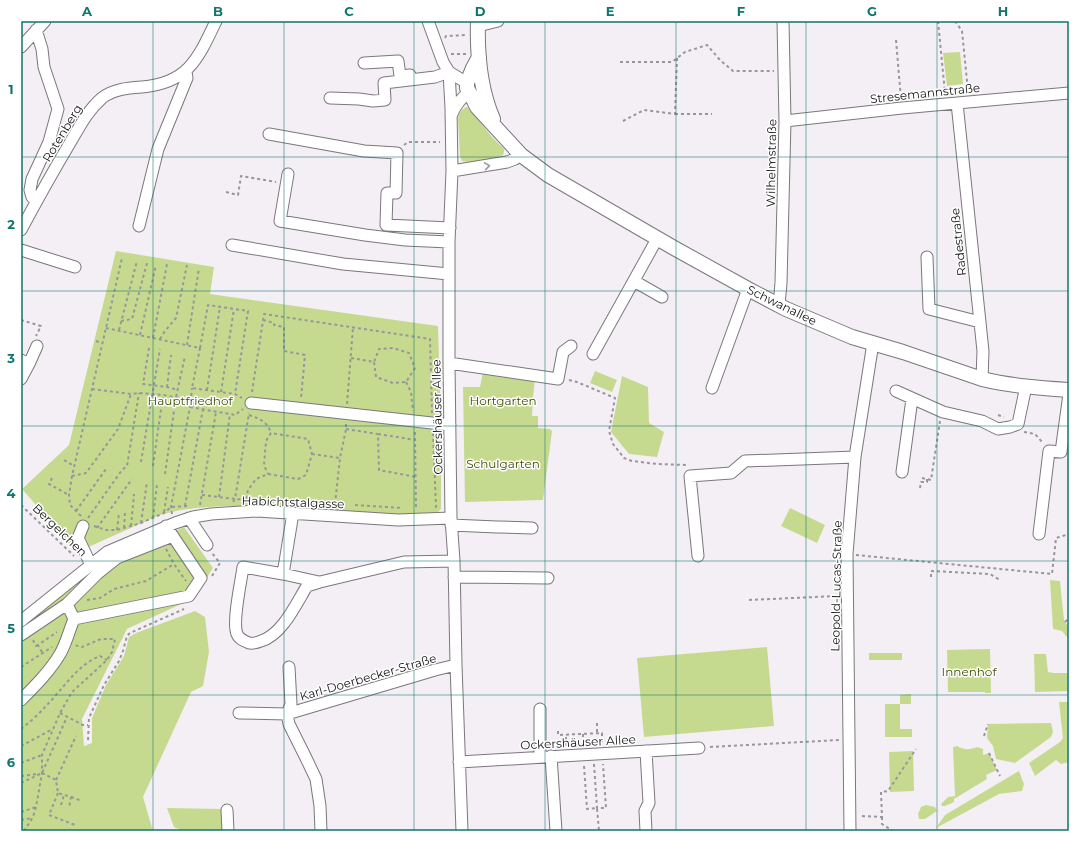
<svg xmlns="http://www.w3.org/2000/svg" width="1090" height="852" font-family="Montserrat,sans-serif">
<rect width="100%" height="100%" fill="#f4eff5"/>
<path fill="#c6da8f" d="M960,52L963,84L947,86L943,53Z
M466,107L470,108L476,117L492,137L504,149V152L503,155L497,158L468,162L462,161L460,156L458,119C459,113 461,110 466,107Z
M116,251L214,267L210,294L438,326L441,424V509L438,512L419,516C380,514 342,511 303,509C257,506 204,502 160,515L77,552L22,489L69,445Z
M595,371L617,380L612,392L590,383Z
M483,372L535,379L533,398L532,416H538V428L550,429L552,431L543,500L465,502L463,387H480Z
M622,376L648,387L649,423L664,432L657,457L629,454L611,432Z
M790,508L825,525L817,543L781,526Z
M184,527L213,568L194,598L127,629L82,719L84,746L92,743V718L106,685L124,656L129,637L136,633L195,611L205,617L209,652L203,686L191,692L143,797L153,831H21V627L41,612L110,554L171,533Z
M1050,580L1060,581L1064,620L1069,628V640L1062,631L1053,629Z
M767,647L774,726L644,737L637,658Z
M990,649L991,693H985V692H948L947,650Z
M869,653H902V660H869Z
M1034,654H1046L1048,672L1054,673H1069V691L1035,692Z
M911,694V704H900V729H912V737H885V704H900V695Z
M1059,702H1069V762L1061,764L1056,760L1035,776L1029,763L1060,742L1063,738Z
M1051,723L1053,732L1051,737L1015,763L996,759L993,746L987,738L988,724Z
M957,746C964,750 969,750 977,747L983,749V755L989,753L997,770L986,775L987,779L954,799V802L945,806H942L941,804L948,797L955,796L953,747Z
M913,751L914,791L890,792L889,752Z
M1019,771L1024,784L1022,791L999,794L936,828L945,815Z
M926,805L935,807L937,811L925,819H919L918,814L921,807Z
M167,808L223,809L224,831H183L174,827Z"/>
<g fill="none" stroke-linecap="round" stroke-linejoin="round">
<g stroke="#7b777c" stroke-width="13">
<path id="minor" d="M428,21L443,62L449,72L467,83
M478,26L498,21
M36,30L42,49L44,67L58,109L49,142L32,179L30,190L32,197L36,201
M21,47L45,21
M364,63L398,61L400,76L410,75
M449,72L451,108L452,171L449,242V363L451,518L454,561L456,665L462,831
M330,98L359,99L373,101L385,100L384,83L435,77L449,72
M957,103L983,351L982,379
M451,116C455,106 460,98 470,92
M785,121L902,108L1069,93
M269,134L364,151L397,153L396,193H387L386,225L450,228
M452,171L507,162L515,159L521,155
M288,174L280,221L365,235L405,240L449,242
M139,226L158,149L187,78L186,72
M21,230C36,202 51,175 67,148C78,130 86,112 102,98C113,89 128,88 142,87C188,83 198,59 216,21
M232,245L343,264L449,274
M21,250L75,267
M927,257L929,309L980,322
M634,281L662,297
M779,305L781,283L785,121L783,21
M593,354L657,239
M21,360L29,364L21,379
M449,363L558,379L563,352L571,346
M29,364L37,346
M712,388L748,289
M896,391L943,412L982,421L998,429L1010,427L1018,424L1026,386
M251,403L450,425
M902,472L912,399
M293,513L283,574L243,567C241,582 232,622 237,634C239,639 244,641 249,643C253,644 256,643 261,641C282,635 296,604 307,586L320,582L404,562L454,561
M189,518L207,545
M451,525L497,527L532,528
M83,526L78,538L91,565
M1039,534L1049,451L1061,452L1069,394
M698,556L690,476L731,473L745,461L855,457
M283,574L319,582
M454,577L548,578
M74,619L189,596L201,578L166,526
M21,621L107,552L175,523L193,517L211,514L257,511L398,520L451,518
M21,635L67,604L97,574L117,558L173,536
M21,700C35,686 50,671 60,654C66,644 69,631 74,619L67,604
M540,709V757
M239,713L287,714L435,670L456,665
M287,714L289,724L305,756L316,779L320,806L321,831
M287,714L291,704L289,667
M551,756L556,831
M459,762L699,748
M227,810L228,831
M646,831L645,811L649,803L646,751
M850,831L847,554L855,457L873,343"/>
</g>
<g stroke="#7b777c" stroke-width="16">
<path id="major" d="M478,21C477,53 480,89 493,119
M479,57L473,68L467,83V88L474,101L477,107L521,155L548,175L674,248L748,289L786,309L852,337L903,352L982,379C1011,386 1040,388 1069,390"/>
</g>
<path stroke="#99969a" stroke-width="2" stroke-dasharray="3 3" stroke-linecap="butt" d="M938,21L945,93
M955,21L962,31L968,91
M445,38L446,36L467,35
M896,40L901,99
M451,54H467
M620,62H672L685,52L707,45L720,60L733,71H774
M675,114H712
M623,121L644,110L675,114L677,58
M404,145L408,142H440
M226,192L238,195L241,176L276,182
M21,320L41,326L36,336
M263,320L274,323V325L284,327V351L305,355L301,398
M121,321L132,319L147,263
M106,328L200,348L192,388L235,394L242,398
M119,330L137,261
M140,335L156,265
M153,338L167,264
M160,339L165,331L176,318L187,265
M96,341L102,343
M187,345L199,268
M149,348L143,384L167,387L178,390
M200,348L208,305L248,311L235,394
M351,358L374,362L379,349L393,348L409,353L415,368L406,382L393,383L376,377L374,362
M569,380L577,382L615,398L609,431L613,444L624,458L632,461L657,464L688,465
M406,382L411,392L413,411
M167,387L171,355
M92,389L131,394L139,393L163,395L191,400
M207,390L220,307
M221,392L234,309
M252,392L264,314L430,339L432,413
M347,404L353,327
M190,407L235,415L243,409
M249,415C260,419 267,421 271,433
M998,415L1004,417
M346,429L378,434L379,470L416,477
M415,432L416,509
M1024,432L1035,434L1043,443
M433,433L436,507L434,508
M378,434L416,440
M312,454L340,458
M64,460L74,466
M141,462L160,349
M153,466L163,395
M165,474L176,397L185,356
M72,476L86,473L118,429L131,394
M52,478L49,484L69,495
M922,478L931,480L940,421
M920,488L921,482H927V479
M202,495L235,499L249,413
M219,497L230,414
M246,499L248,490L256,479L268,474L298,479L306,475L312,454L308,439L271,433L266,441L264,465L268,474
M233,502L235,499L252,500
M335,504L340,458L346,429V424
M21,505L74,556
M200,505L216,412
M355,505L402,508
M185,506L203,409
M76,511L106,469
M164,512L168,487
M172,514L171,507L190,407L192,388
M81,516L70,505L69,495L72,476L122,258
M88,518L122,470L127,466L139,393
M153,518L157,484
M141,523L147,482
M94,526L106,530H117L141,523L164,513L171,507L189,506
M131,526L134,494
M97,528L132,479
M124,528L125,512
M117,530L119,513
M166,549L174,564L186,581
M856,555L1052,574L1056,538L1069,534
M212,576L220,563L212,553
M931,577V571L990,574L1000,580
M87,600L100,598L114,589L146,581L174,564
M749,600L837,596
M1065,622L1069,618
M33,640L36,646L38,645
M42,652L38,645L57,632
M21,667L52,647
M60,713L83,725H88
M597,723V733
M21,729C30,722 39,714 46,706C62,690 78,664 100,656L107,660
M558,731V735L602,733V744
M583,734V745
M984,736L988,724
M88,740L89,718L104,685L119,661L123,651L127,636L130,633L184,609
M583,741L602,740
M21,746L51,730
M566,746V735
M710,747L839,740
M989,753L1000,776
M21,763L42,755
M594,764L597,808H606L603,764
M584,766L587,809L597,808L599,831
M42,773L56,780L58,793L71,797L69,808
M21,776L38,774
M56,780L76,736
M21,783L42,773L67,717
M58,793L49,815L75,825
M71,797L82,801
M61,805L64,795
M21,812L36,807
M862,816L882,817L881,792L888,791L916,749
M882,817V824L893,831
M21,820L32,818
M24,831L33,817L36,807L42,773V755L60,713L72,692L107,660L112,652L115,639H101L82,647L74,645"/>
<use href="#minor" stroke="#fff" stroke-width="11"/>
<use href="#major" stroke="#fff" stroke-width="14"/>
</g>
<defs><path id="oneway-chevron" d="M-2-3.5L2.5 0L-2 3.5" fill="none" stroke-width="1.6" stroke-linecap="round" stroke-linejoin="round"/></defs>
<use stroke="#969696" href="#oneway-chevron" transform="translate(487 166) rotate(-9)"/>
<path fill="none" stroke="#0f766e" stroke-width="1" stroke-opacity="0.55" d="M153,21V831M284,21V831M414,21V831M545,21V831M676,21V831M806,21V831M937,21V831M21,157H1069M21,291H1069M21,426H1069M21,561H1069M21,695H1069"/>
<g text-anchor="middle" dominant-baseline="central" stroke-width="3" stroke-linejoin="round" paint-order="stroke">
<g font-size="12" fill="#161516" stroke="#fff">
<text transform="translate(925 93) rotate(-6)">Stresemannstraße</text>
<text transform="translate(62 133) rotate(-59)">Rotenberg</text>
<text transform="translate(771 163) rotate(-89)">Wilhelmstraße</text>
<text transform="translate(958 242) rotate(-96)">Radestraße</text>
<text transform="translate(782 305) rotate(26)">Schwanallee</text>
<text transform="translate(437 417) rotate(-91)">Ockershäuser Allee</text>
<text transform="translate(293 502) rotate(2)">Habichtstalgasse</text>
<text transform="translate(60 530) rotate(44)">Bergelchen</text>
<text transform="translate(836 586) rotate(-89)">Leopold-Lucas-Straße</text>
<text transform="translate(368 677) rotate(-16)">Karl-Doerbecker-Straße</text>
<text transform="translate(578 742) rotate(-3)">Ockershäuser Allee</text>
</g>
<g font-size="12" fill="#3e4c00" stroke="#fff">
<text x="190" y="400">Hauptfriedhof</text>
<text x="503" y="400">Hortgarten</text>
<text x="503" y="463">Schulgarten</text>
<text x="969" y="671">Innenhof</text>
</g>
</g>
<rect width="1090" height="852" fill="none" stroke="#ffffff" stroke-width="44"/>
<rect x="22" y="22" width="1046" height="808" fill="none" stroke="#0f766e" stroke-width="1.5"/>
<g font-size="13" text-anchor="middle" font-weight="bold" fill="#0f766e">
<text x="87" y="16">A</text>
<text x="218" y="16">B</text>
<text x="349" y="16">C</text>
<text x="480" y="16">D</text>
<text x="610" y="16">E</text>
<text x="741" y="16">F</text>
<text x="872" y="16">G</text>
<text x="1003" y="16">H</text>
<text x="11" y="94">1</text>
<text x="11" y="229">2</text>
<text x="11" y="363">3</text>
<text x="11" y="498">4</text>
<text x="11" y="633">5</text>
<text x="11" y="767">6</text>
</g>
</svg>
